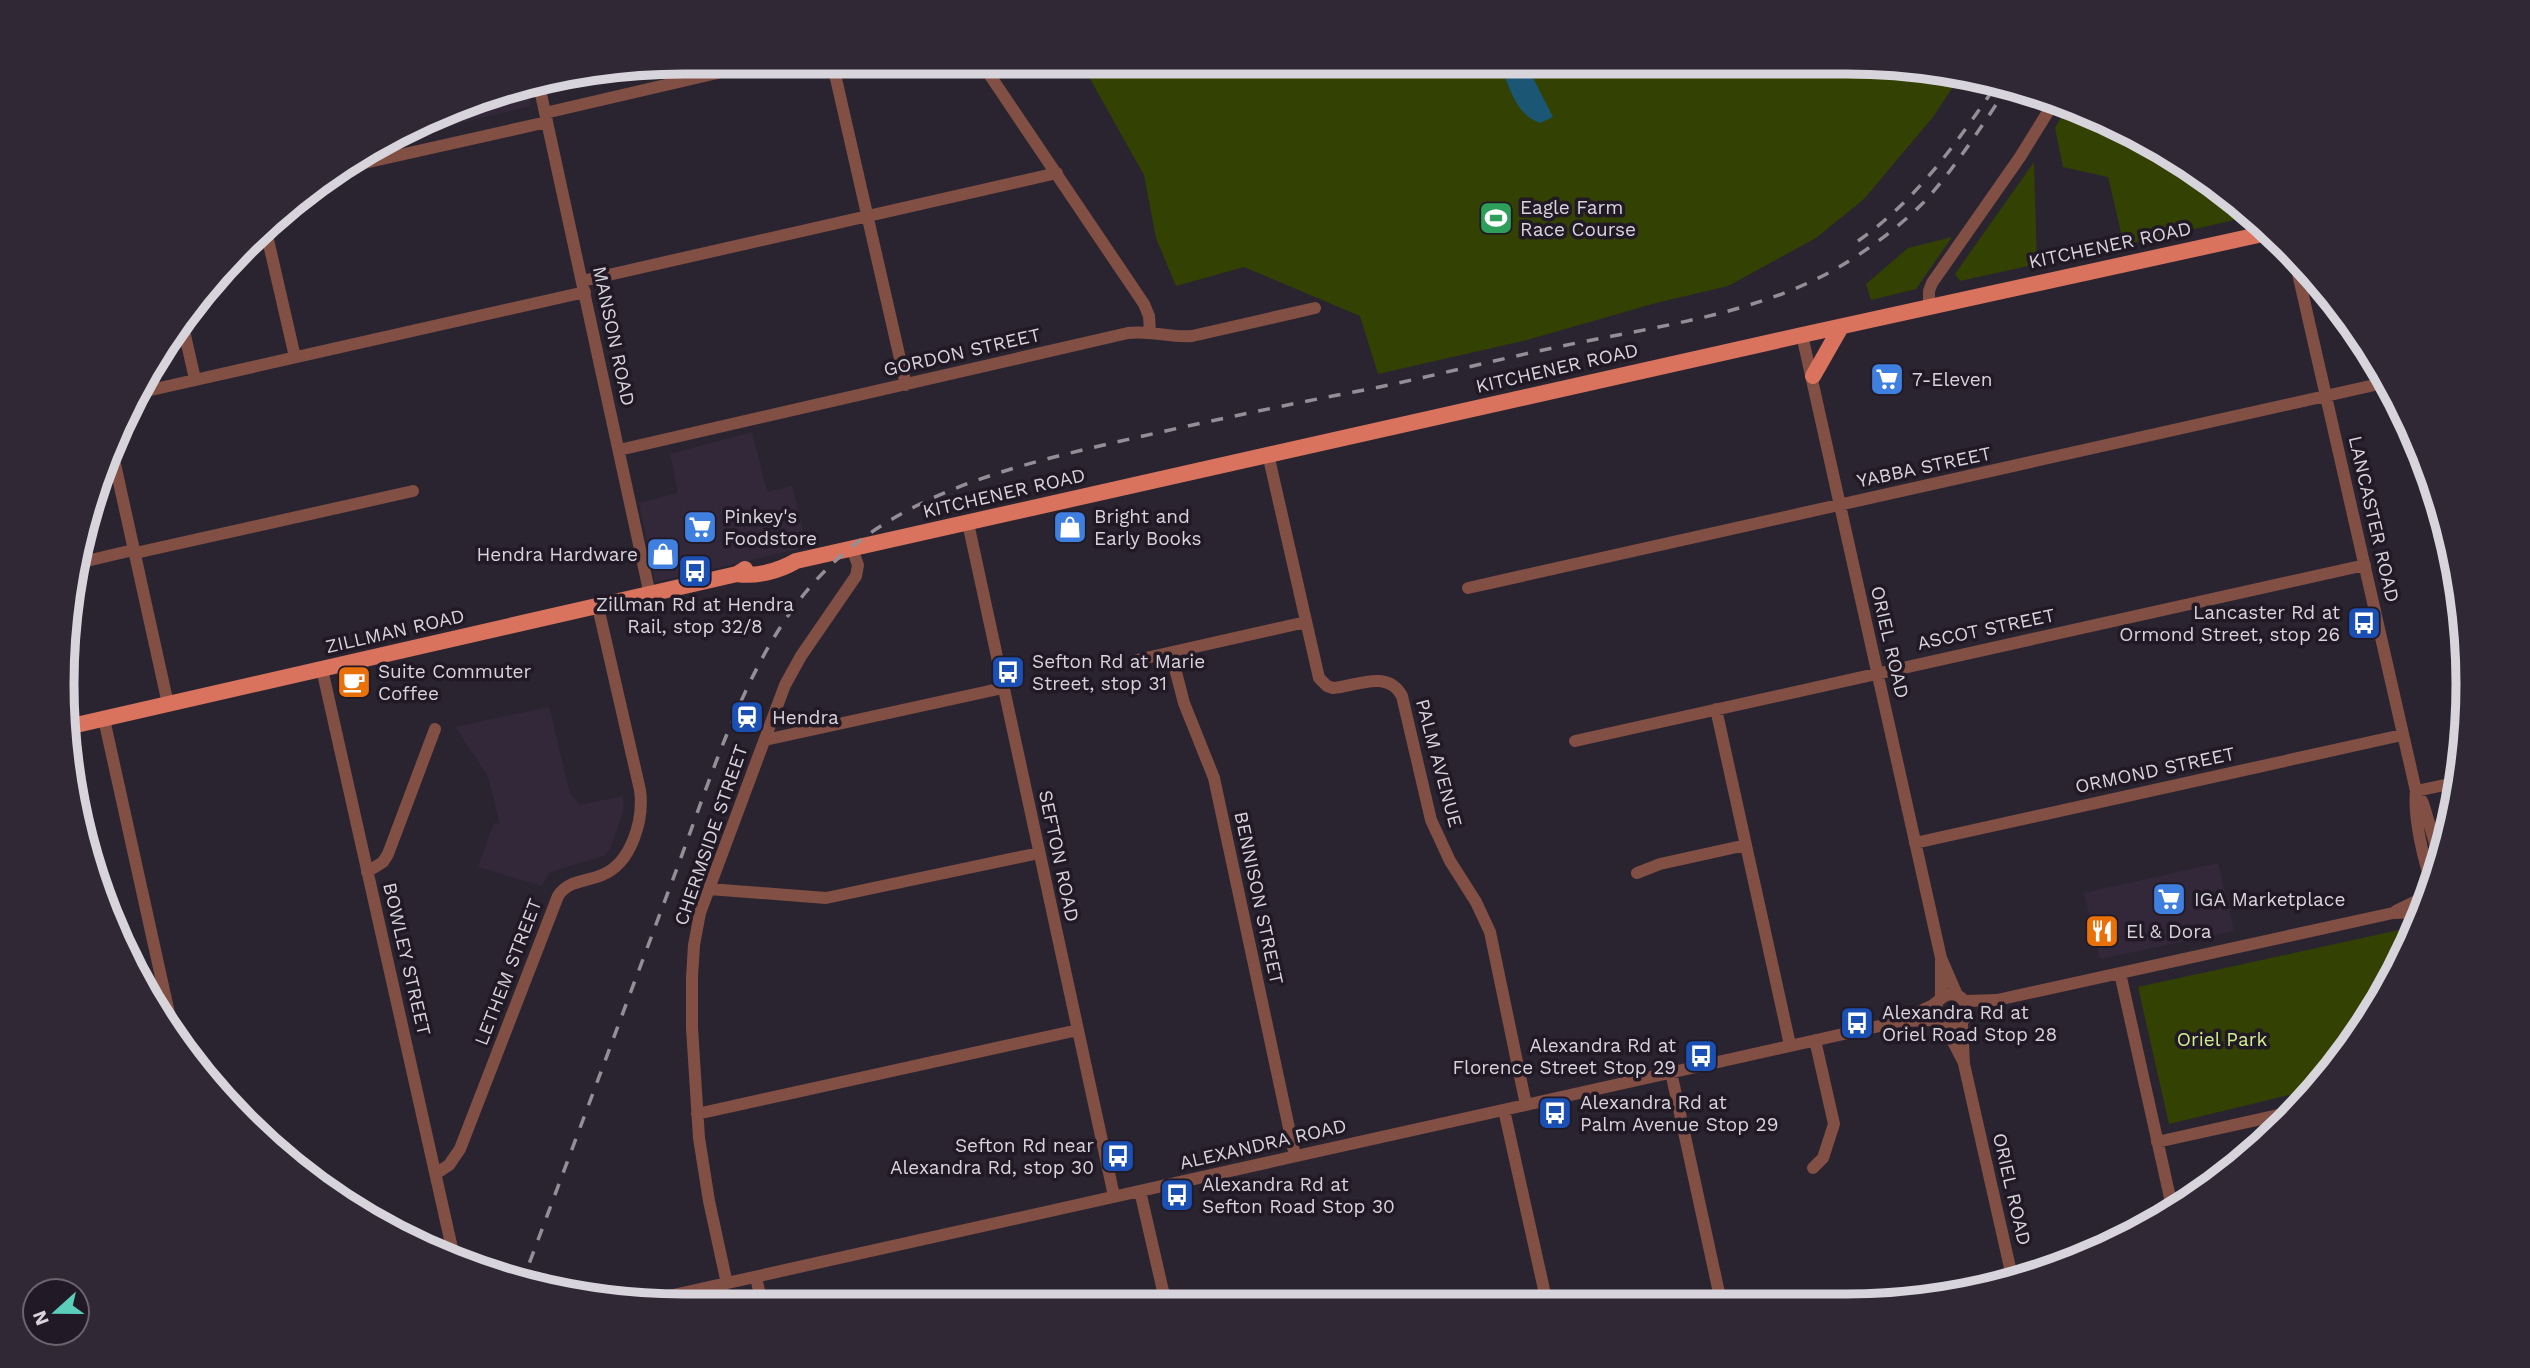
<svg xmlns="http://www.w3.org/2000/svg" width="2530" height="1368" font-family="'Work Sans',sans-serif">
<rect width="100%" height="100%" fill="#2a2430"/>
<path fill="#32283a" d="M527,87L531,106L407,136L483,94Z
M752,432L767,492L792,486L807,547L655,582L639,503L678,493L670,454Z
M549,707L570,793L580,805L623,796L624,809L610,849L604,856L550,872L542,886L478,867L494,823L500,824L488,776L455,727Z
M2218,863L2234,931L2100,959L2084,893Z"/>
<path fill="#334103" d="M1086,62L1886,63L1961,75L1933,117L1864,199L1816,238L1728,286L1656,303L1527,340L1378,374L1360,316L1244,267L1176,286L1156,238L1144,175L1089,77Z
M2067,107L2157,144L2256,215L2124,245L2108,177L2063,167L2055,128Z
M2034,162L2037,264L1960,281L1955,274Z
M1952,237L1916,289L1871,300L1866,284L1908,248Z
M2417,926L2386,995L2314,1089L2169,1124L2138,987Z"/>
<path fill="#1b5774" d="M1499,62H1525L1553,117L1540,123C1515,115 1509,85 1499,62Z"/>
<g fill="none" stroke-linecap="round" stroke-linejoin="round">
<path stroke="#814f44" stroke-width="12" d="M832,61L906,385
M981,62L1144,304L1149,316L1150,332
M539,85L650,595
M545,113L769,61
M351,166L547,122
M266,231L295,357
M2294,256L2416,791L2423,803L2441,863
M582,281L1057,173
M1929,307V291L1932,283L2020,157L2054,102
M182,322L195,379
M1802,335L1941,958L1957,995
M142,392L585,292
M619,450L1128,333C1150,330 1171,338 1192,336L1315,308
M1268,454L1319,678L1327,686L1333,688C1357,686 1387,669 1402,696L1431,820L1450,861L1476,902L1490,932L1526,1105
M113,455L168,704
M968,523L1114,1196
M78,563L129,551L140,552L413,491
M1468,588L2388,382
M1171,653L1184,703L1214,778L1295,1156
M1137,660L1306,622
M322,669L454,1257
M1716,709L1790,1045
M104,719L171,1022
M765,740L1003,688
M1575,741L2365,565
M2416,791C2413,816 2424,865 2434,888
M2416,791L2459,782
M1915,843L2402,735
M367,872L383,862L388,854L435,729
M1637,873L1660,864L1746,845
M709,889L826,898L1039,853
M2396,911L2431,894
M1941,961V998
M2120,973L2173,1211
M1965,1001L1997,1000L2393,913L2423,912
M1902,1021L1939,1020
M1962,1024L1964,1064L2013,1281
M1945,1026L1964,1063
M1671,1072L1721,1302
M1504,1110L1547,1303
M697,1114L1078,1030
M2157,1142L2297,1111
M1813,1168L1823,1158L1834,1124L1815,1040
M437,1173L449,1165L460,1149L558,896C568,880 586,882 602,875C632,863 644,819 640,790L598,607
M1140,1191L1166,1304
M756,1277L762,1305
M727,1284L709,1201L699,1138L692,1028V977L694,945L700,913L785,685L801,656L856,576L858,565L852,549
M633,1304L1902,1021C1912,1015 1923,1010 1933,1005C1938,1002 1941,997 1947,995C1961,991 1968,1004 1967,1016L1958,1026H1945L1936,1016L1937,1003"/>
<path stroke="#d9735d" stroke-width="16" d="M1813,376L1841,327
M737,574C756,577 779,571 796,561L1802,335L2272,232
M63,728L737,574L745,569"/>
<path stroke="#938e98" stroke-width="3.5" stroke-dasharray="12 12" stroke-linecap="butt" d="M1858,241C1918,199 1958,141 1999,81
M521,1285C572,1150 622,1015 673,879C708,787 742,670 805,593C888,491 1021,464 1143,436C1219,419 1294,403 1370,389C1443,374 1514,355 1587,341C1672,324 1763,311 1839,267C1868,250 1899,227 1923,203C1955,169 1984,122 2010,84"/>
</g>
<defs>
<g id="stadium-square" transform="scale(1.75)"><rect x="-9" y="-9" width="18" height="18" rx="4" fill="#2e9e5b" stroke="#211a26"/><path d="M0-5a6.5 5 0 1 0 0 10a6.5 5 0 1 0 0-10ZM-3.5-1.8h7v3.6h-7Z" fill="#fff"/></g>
<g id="supermarket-square" transform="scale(1.75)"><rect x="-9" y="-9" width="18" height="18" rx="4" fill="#3f7fe0" stroke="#211a26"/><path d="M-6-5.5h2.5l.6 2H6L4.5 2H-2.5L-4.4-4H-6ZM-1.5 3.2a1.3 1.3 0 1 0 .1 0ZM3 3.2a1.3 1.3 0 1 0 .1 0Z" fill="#fff"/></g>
<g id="shop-square" transform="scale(1.75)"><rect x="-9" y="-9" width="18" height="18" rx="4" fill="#3f7fe0" stroke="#211a26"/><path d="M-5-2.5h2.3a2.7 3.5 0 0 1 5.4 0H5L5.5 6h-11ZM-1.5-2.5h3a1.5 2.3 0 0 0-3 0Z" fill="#fff"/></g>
<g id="bus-square" transform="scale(1.75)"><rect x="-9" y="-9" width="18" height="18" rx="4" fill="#1a4fb4" stroke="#211a26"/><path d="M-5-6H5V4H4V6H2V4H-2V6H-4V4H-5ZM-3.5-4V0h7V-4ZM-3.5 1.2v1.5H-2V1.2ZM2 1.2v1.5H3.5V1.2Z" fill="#fff"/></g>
<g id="cafe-square" transform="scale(1.75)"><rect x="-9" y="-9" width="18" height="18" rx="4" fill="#e8710a" stroke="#211a26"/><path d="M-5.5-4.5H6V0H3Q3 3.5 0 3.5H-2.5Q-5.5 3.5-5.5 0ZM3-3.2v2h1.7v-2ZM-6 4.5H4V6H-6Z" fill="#fff"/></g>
<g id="station-square" transform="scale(1.75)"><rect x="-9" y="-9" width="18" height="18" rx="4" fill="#1a4fb4" stroke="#211a26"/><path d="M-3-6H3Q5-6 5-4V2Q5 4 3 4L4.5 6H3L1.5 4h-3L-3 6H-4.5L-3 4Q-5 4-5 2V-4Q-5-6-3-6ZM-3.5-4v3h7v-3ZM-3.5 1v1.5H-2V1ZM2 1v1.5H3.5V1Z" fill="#fff"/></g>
<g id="restaurant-square" transform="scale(1.75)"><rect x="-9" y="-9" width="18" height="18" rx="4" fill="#e8710a" stroke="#211a26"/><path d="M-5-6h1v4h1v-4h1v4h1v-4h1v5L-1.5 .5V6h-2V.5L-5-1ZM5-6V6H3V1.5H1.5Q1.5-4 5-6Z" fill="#fff"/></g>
</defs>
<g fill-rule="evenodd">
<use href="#stadium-square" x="1496" y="218"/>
<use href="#supermarket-square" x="1887" y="379"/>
<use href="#supermarket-square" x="700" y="527"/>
<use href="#shop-square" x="1070" y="527"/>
<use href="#shop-square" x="663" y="554"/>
<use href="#bus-square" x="695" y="571"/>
<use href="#bus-square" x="2364" y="623"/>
<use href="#bus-square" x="1008" y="672"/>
<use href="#cafe-square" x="354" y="682"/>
<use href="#station-square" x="747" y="717"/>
<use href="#supermarket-square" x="2169" y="899"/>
<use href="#restaurant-square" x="2102" y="931"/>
<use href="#bus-square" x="1857" y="1023"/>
<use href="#bus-square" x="1701" y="1056"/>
<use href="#bus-square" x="1555" y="1113"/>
<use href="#bus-square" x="1118" y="1156"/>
<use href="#bus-square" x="1177" y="1195"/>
</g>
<g text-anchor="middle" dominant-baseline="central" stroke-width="7" stroke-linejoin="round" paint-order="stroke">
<g font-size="19" fill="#d8d4dc" stroke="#211a26" text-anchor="start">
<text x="1520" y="207">Eagle Farm<tspan x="1520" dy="22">Race Course</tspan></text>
<text x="1912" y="379">7-Eleven</text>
<text x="724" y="516">Pinkey's<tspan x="724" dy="22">Foodstore</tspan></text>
<text x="1094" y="516">Bright and<tspan x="1094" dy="22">Early Books</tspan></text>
<text x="638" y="554" text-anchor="end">Hendra Hardware</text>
<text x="695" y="604" text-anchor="middle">Zillman Rd at Hendra<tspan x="695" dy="22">Rail, stop 32/8</tspan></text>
<text x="2340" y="612" text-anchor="end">Lancaster Rd at<tspan x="2340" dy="22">Ormond Street, stop 26</tspan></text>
<text x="1032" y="661">Sefton Rd at Marie<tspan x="1032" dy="22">Street, stop 31</tspan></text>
<text x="378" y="671">Suite Commuter<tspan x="378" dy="22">Coffee</tspan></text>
<text x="772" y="717">Hendra</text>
<text x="2194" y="899">IGA Marketplace</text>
<text x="2126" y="931">El &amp; Dora</text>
<text x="1882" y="1012">Alexandra Rd at<tspan x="1882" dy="22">Oriel Road Stop 28</tspan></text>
<text x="1676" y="1045" text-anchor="end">Alexandra Rd at<tspan x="1676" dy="22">Florence Street Stop 29</tspan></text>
<text x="1580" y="1102">Alexandra Rd at<tspan x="1580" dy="22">Palm Avenue Stop 29</tspan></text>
<text x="1094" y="1145" text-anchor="end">Sefton Rd near<tspan x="1094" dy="22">Alexandra Rd, stop 30</tspan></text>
<text x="1202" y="1184">Alexandra Rd at<tspan x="1202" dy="22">Sefton Road Stop 30</tspan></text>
</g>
<g font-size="19" fill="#d8d4dc" stroke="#211a26">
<text transform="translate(2110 245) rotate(-12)">KITCHENER ROAD</text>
<text transform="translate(614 336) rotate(78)">MANSON ROAD</text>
<text transform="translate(962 352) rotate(-13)">GORDON STREET</text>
<text transform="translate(1557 368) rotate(-13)">KITCHENER ROAD</text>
<text transform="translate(1924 467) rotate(-12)">YABBA STREET</text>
<text transform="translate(1004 493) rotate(-13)">KITCHENER ROAD</text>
<text transform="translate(2374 519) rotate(77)">LANCASTER ROAD</text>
<text transform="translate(1986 629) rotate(-12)">ASCOT STREET</text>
<text transform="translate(395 631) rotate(-13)">ZILLMAN ROAD</text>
<text transform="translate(1890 642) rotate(77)">ORIEL ROAD</text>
<text transform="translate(1439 763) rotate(75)">PALM AVENUE</text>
<text transform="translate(2155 770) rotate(-12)">ORMOND STREET</text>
<text transform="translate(711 835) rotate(-71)">CHERMSIDE STREET</text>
<text transform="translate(1059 856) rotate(78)">SEFTON ROAD</text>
<text transform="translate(1259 898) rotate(78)">BENNISON STREET</text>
<text transform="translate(407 959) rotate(77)">BOWLEY STREET</text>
<text transform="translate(508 972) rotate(-69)">LETHEM STREET</text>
<text transform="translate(1263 1144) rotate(-13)">ALEXANDRA ROAD</text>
<text transform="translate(2012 1189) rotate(77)">ORIEL ROAD</text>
</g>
<g font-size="19" fill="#d2ef8f" stroke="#211a26">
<text x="2222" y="1039">Oriel Park</text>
</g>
</g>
<path d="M0 0H2530V1368H0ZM684 74H1846A610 610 0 0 1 2456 684V684A610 610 0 0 1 1846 1294H684A610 610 0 0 1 74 684V684A610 610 0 0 1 684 74Z" fill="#302935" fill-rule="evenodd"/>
<path fill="none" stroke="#d8d4dc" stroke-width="9" d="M684 74H1846A610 610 0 0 1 2456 684V684A610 610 0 0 1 1846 1294H684A610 610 0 0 1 74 684V684A610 610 0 0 1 684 74Z"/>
<g transform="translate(56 1312) rotate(249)"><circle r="33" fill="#211a26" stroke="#6a646f" stroke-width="2"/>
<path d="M0-5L12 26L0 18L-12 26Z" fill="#5bcebb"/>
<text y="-10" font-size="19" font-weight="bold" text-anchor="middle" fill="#d8d4dc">N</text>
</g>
</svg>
